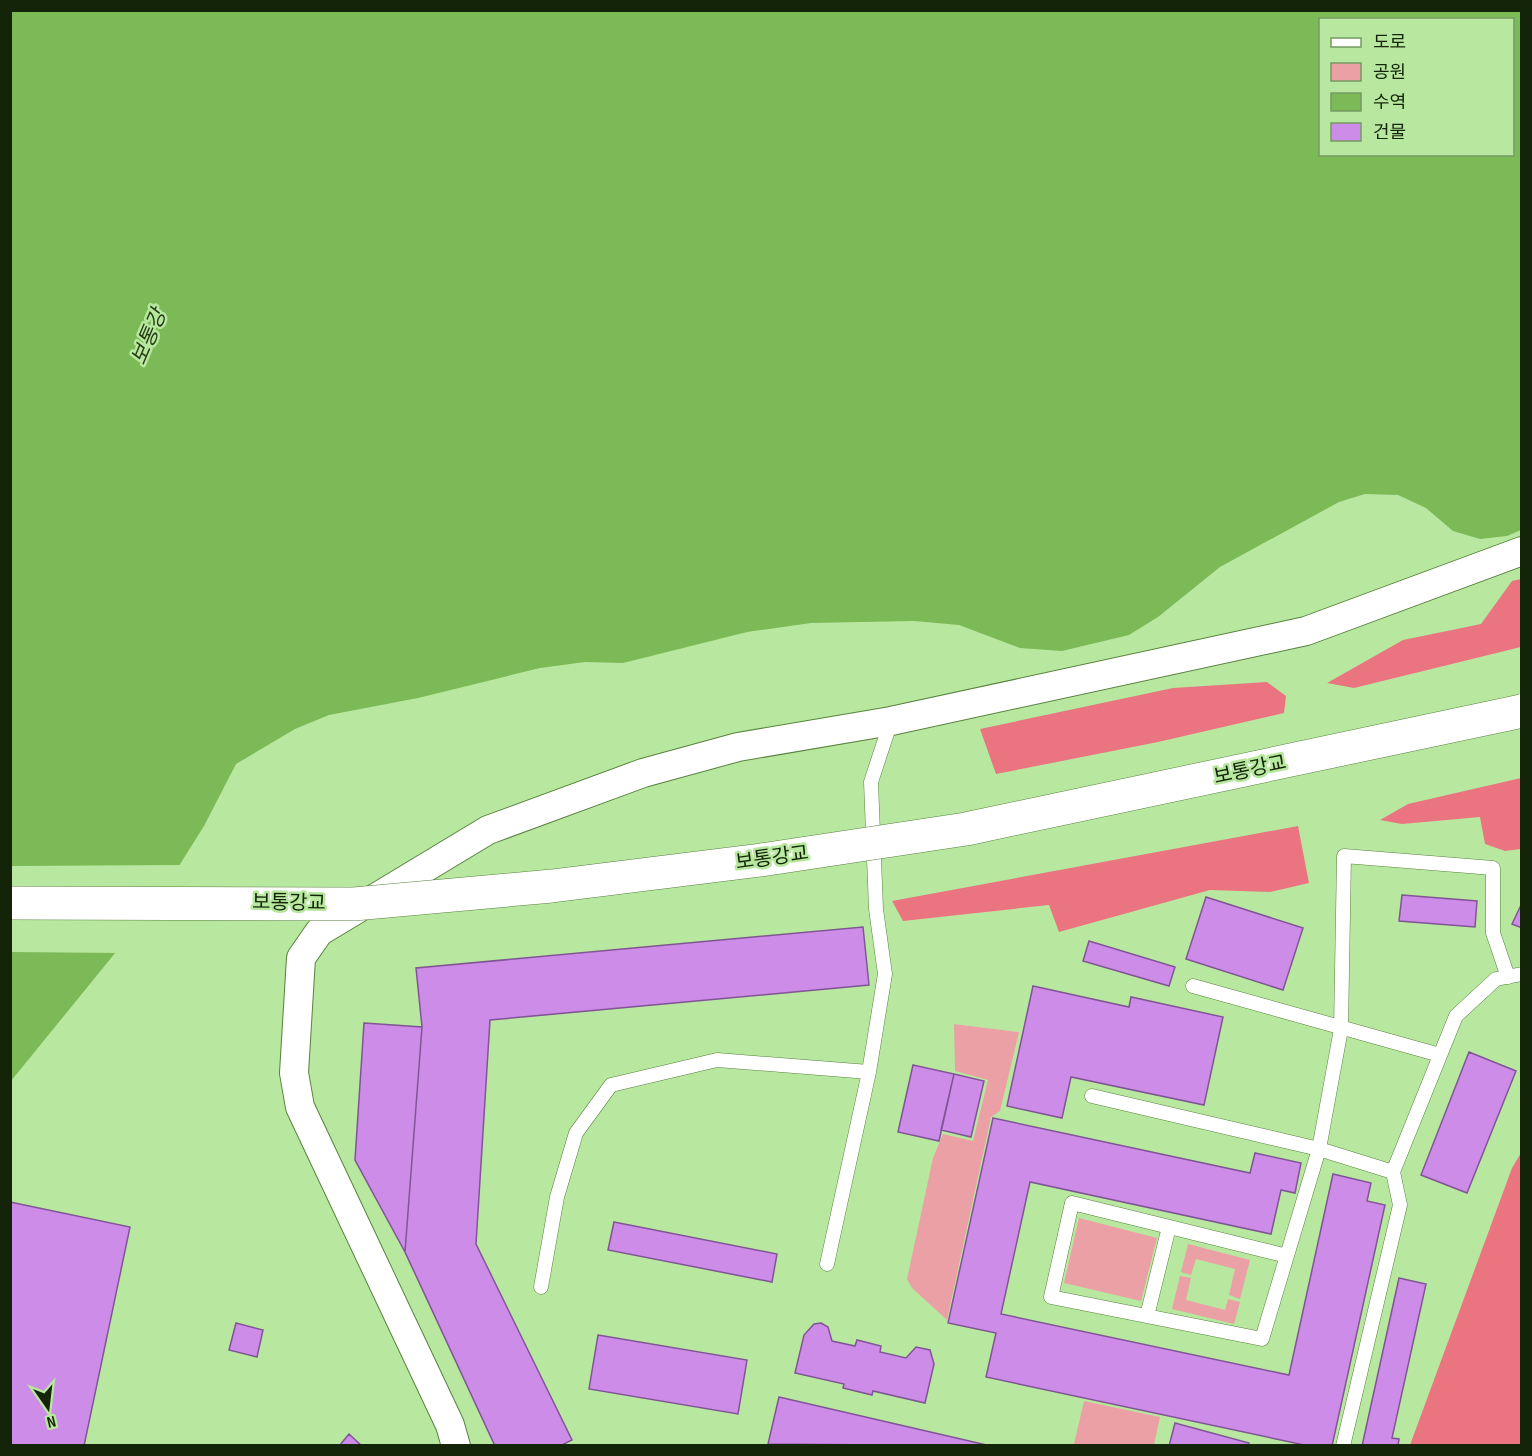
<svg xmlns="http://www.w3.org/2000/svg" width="1532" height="1456" font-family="'Sofia Sans Condensed','Noto Sans KR',sans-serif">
<rect width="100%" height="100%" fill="#b8e89f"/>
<path fill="#eaa0a5" d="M954,1024L1019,1032L1000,1111L991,1117L947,1320L912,1288L907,1279L933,1158L943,1134L973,1141L988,1080L955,1071Z
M1079,1218L1157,1238L1141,1301L1064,1283Z
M1188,1244L1250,1260L1240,1299L1229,1295L1235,1269L1196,1259L1191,1275L1181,1272Z
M1180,1276L1191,1278L1186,1300L1225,1310L1228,1299L1240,1302L1234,1324L1172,1309Z
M1084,1401L1160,1417L1154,1445L1074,1444Z"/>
<path fill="#ea7581" d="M1521,579V647L1354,688L1327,683L1403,640L1481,624L1512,581Z
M1267,682L1286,696L1284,713L1158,742L996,774L980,729L1173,688Z
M1521,778V849L1505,851L1485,844L1480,817L1402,824L1380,820L1408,804Z
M1298,826L1309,883L1270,892L1210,890L1059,932L1049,905L903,921L892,901Z
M1521,1153V1445H1410L1512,1168Z"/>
<path fill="#7cb957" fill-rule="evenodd" d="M11,11H1521V530L1507,536L1480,539L1453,531L1426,508L1398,495L1365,494L1339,502L1220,567L1158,617L1129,635L1062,651L1020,648L959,625L914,621L811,623L747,632L623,663L585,662L540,668L418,698L329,715L295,729L236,764L204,826L155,904L11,1081ZM1320,20H1512V154H1320Z"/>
<path fill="#b8e89f" d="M183,865L158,906L121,953L11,952V866Z"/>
<path fill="#cc8ce8" stroke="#815595" stroke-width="1.5" d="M1402,895L1477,901L1475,927L1399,921Z
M1206,897L1303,928L1283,990L1186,959Z
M1522,903V928L1512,924Z
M863,927L869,985L490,1020L476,1244L572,1440L560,1446H495L405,1252L422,1027L416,968Z
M1089,941L1175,967L1169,986L1083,961Z
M1033,986L1129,1007L1131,997L1223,1017L1204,1105L1071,1077L1062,1118L1007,1106Z
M364,1023L422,1027L405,1252L355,1160Z
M1469,1052L1516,1071L1467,1193L1421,1175Z
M913,1065L954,1074L939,1141L898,1132Z
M954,1074L984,1081L971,1137L941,1130Z
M993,1118L1250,1173L1255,1153L1301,1163L1295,1193L1281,1190L1271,1234L1030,1182L1001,1314L1289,1375L1333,1174L1371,1183L1367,1201L1385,1205L1332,1446H1309L986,1377L996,1333L948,1323Z
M10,1202L130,1227L84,1446H10Z
M614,1222L777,1254L772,1282L608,1250Z
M1399,1278L1426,1284L1392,1438L1399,1439L1398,1446H1362Z
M236,1323L263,1330L257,1357L229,1350Z
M821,1323L828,1327L832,1341L855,1346L857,1340L881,1346L880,1352L906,1358L916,1347L930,1350L934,1364L925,1403L873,1391L872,1395L843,1388L844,1384L795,1373L804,1335L814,1324Z
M598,1335L747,1360L738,1414L589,1389Z
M779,1397L991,1446L768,1444Z
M1175,1423L1249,1443L1248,1446H1169Z
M349,1434L362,1446H339Z"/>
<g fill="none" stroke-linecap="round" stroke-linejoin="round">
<g stroke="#58823e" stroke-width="15">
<path id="lane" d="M1193,986L1440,1055
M1092,1096L1319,1149L1393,1172
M1287,1256L1072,1203L1051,1297L1262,1339L1319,1149L1341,1029L1344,856L1493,868V933L1508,977
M827,1264L869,1072L885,974L876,909L871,782L891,721
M541,1287L557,1197L576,1133L611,1085L717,1060L869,1072
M1147,1316L1169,1227
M1343,1446L1400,1205L1393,1172L1456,1016L1496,979L1522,974"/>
</g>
<g stroke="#58823e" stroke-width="30">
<path id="street" d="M456,1446L450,1425L300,1107L294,1073L301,958L319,932L488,830L643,773L738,747L891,721L1306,631L1522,551"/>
</g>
<use href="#lane" stroke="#fff" stroke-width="14"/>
<use href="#street" stroke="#fff" stroke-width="28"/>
<g stroke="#58823e" stroke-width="34" stroke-linecap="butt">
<path id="highway-bridge" d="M10,903L354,904L552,886L761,860L966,829L1522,711"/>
</g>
<use href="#highway-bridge" stroke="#fff" stroke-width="33"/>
</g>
<g text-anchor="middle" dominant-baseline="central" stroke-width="5" stroke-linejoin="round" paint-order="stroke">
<g font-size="20" fill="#132408" stroke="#b8e89f">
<text transform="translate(1250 770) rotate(-12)">보통강교</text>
<text transform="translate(772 858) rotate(-8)">보통강교</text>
<text transform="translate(289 903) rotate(1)">보통강교</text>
</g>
<g font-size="21" font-style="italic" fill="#253d16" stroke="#b8e89f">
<text transform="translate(149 337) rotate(-67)">보통강</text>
</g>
</g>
<rect width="1532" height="1456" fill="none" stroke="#132408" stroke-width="24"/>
<rect x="1319" y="18" width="195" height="138" fill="#b8e89f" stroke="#769a63" stroke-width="1.5"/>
<rect x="1331" y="38" width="30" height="9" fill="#ffffff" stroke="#769a63" stroke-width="1.5"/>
<text x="1373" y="48" font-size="18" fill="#132408">도로</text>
<rect x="1331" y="63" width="30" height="18" fill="#eaa0a5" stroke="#769a63" stroke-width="1.5"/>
<text x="1373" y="78" font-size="18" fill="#132408">공원</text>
<rect x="1331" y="93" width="30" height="18" fill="#7cb957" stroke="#769a63" stroke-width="1.5"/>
<text x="1373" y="108" font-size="18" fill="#132408">수역</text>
<rect x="1331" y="123" width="30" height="18" fill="#cc8ce8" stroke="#769a63" stroke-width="1.5"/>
<text x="1373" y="138" font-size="18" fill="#132408">건물</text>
<g transform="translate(48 1408) rotate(166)" stroke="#b8e89f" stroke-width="4.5" paint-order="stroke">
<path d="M0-4.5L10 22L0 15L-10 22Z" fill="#132408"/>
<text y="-9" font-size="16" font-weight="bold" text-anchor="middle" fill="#132408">N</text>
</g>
</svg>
